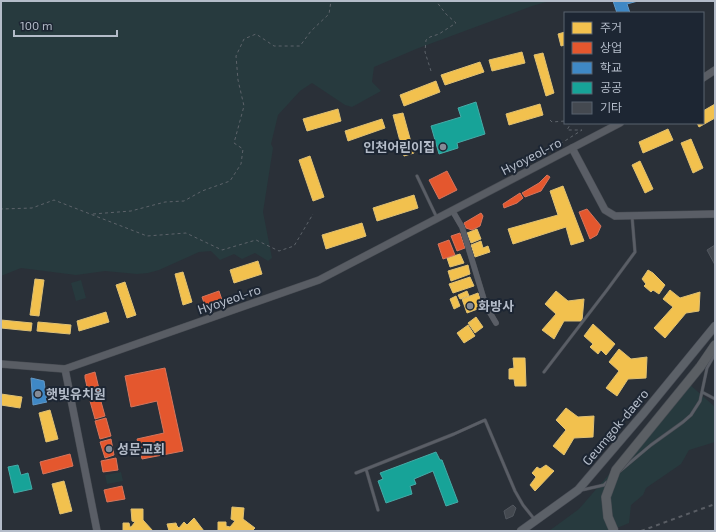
<svg xmlns="http://www.w3.org/2000/svg" width="716" height="532" font-family="'Exo 2','Noto Sans KR',sans-serif">
<rect width="100%" height="100%" fill="#2a3038"/>
<path fill="#273a3e" d="M1,1H550L532,6L416,49L374,67L372,82L381,91L352,107L345,105L312,83L300,91L278,115L271,144L273,148L263,212L272,258L268,261L255,253L242,259L234,254L220,260L211,251L199,252L159,270L148,273L137,274L105,271L76,275L21,268L1,276Z
M81,280L86,298L76,301L71,283Z
M688,383L715,407V442L689,450L681,464L646,488L643,495L631,505L629,523L610,531H549L579,509Z
M121,472L123,481L107,484L105,475Z"/>
<path fill="#f2c14e" stroke="#dfc073" d="M565,32V45L561,46L558,34Z
M522,52L525,63L492,71L489,60Z
M543,53L554,93L546,96L534,55Z
M480,62L484,72L445,85L441,75Z
M436,81L440,92L404,106L400,95Z
M540,104L543,115L509,125L506,114Z
M715,104V118L699,127L697,123H703V111Z
M338,109L341,121L307,131L303,119Z
M403,113L414,153L404,156L393,115Z
M382,119L385,128L348,141L345,131Z
M668,129L673,140L643,153L639,142Z
M691,139L703,168L693,173L681,143Z
M310,156L324,197L313,201L299,160Z
M640,161L653,189L645,193L632,165Z
M563,186L584,241L571,245L566,227L513,244L508,229L558,215L550,191Z
M414,195L418,208L377,221L373,208Z
M362,223L366,236L326,249L322,235Z
M477,229L481,239L471,243L467,233Z
M481,241L483,248L488,246L490,252L475,257L471,245Z
M460,254L464,263L450,267L447,258Z
M258,261L262,274L234,283L230,270Z
M468,265L470,274L451,281L448,271Z
M648,270L653,273L665,285L659,294L653,290L651,292L644,286L646,284L642,279Z
M183,272L192,302L183,305L175,274Z
M470,277L474,286L453,293L449,284Z
M35,279L44,280L39,316L30,315Z
M125,282L136,315L127,318L116,285Z
M670,290L680,298L700,292L699,311L686,313L665,338L654,328L673,307L663,299Z
M467,291L469,296L460,299L458,295Z
M556,291L568,301L584,299L582,321H564L554,339L542,330L556,314L545,304Z
M478,293L483,307L467,313L462,299Z
M456,296L460,306L454,309L450,299Z
M106,312L109,322L79,331L77,321Z
M476,317L483,327L475,333L468,323Z
M1,320L32,323L31,331L1,328Z
M38,322L71,325L70,334L37,331Z
M593,324L615,344L606,355L601,350L598,354L590,347L593,344L584,336Z
M468,325L475,336L464,343L457,333Z
M619,349L631,359L647,357L646,378L628,379L617,396L606,388L619,371L609,362Z
M513,358H525L526,386H515L514,379H509V369L514,368Z
M1,394L22,397L20,408L1,405Z
M566,408L578,417L594,416L593,437L574,438L564,455L553,446L566,430L556,420Z
M50,410L58,439L46,442L39,413Z
M546,465L554,471L535,491L530,485L536,477L532,473L537,467L540,469Z
M64,481L72,511L60,514L52,484Z
M232,507L244,508L243,519L255,528L252,531H218V522H226V526L230,527L235,521L231,519Z
M131,509H143V520L153,531H123V523H129L130,527H131L135,522L132,521Z
M194,518L204,531H169L167,524L176,523L177,526L179,528L184,522L187,525Z"/>
<path fill="#e4572e" stroke="#d6755c" d="M447,171L457,190L439,199L429,180Z
M547,175L550,177L541,191L525,197L522,193L539,183Z
M520,193L523,198L517,203L504,208L503,204Z
M587,209L601,226L597,235L590,239L579,212Z
M481,213L483,216L480,226L472,230L466,228L464,223Z
M460,233L465,248L457,251L451,236Z
M449,240L455,255L443,259L438,244Z
M219,291L222,300L205,306L202,297Z
M165,368L183,451L142,459L137,439L164,433L157,401L131,407L125,376Z
M95,372L101,397L90,400L85,378V375Z
M100,398L105,416L95,419L90,401Z
M106,418L111,436L100,439L95,421Z
M111,439L114,455L105,458L100,442Z
M70,454L73,466L43,474L40,462Z
M116,458L118,470L103,472L101,461Z
M122,486L125,499L107,502L104,490Z"/>
<path fill="#3f88c5" stroke="#6298c6" d="M613,1H638L627,4L630,13H617Z
M31,378L44,381L47,402L33,405Z"/>
<path fill="#17a398" stroke="#46aaa7" d="M476,102L485,134L457,143L458,148L439,154L431,126L461,117L458,108Z
M436,452L440,460H442L458,502L446,506L433,471L414,479L416,484L410,486L412,494L386,503L378,481L383,479L380,473Z
M18,465L21,475L28,473L32,489L14,493L8,467Z"/>
<path fill="#444950" stroke="#52575f" d="M715,245V265L707,250Z
M513,505L516,508L513,516L506,519L504,511Z"/>
<g fill="none" stroke-linecap="round" stroke-linejoin="round">
<g stroke="#484c53" stroke-width="3.5">
<path id="service" d="M417,176L437,218
M544,372L607,290L635,252L632,216
M702,392L715,399
M366,469L378,510
M620,471L651,445L683,422L691,415L700,401L707,368L715,354
M356,473L454,434L485,420L515,491L523,505L535,520
M582,490L604,485L607,482"/>
</g>
<g stroke="#484c53" stroke-width="6">
<path id="minor" d="M452,210L462,227L486,306L496,323"/>
</g>
<g stroke="#484c53" stroke-width="8">
<path id="tertiary" d="M572,148L605,210L615,216L715,214
M65,369L97,531"/>
</g>
<g stroke="#484c53" stroke-width="8">
<path id="secondary" d="M703,78L715,70
M1,364L65,369L319,280L620,123"/>
</g>
<g stroke="#484c55" stroke-width="9">
<path id="primary" d="M521,531L578,490L643,414L715,326"/>
</g>
<g stroke="#474c53" stroke-width="10">
<path id="trunk" d="M700,367L715,345"/>
</g>
<path stroke="#5d636a" stroke-width="1" stroke-dasharray="3 3" stroke-linecap="butt" d="M431,71L425,52L426,40L430,37L439,34L456,23L446,14L436,1
M550,120L552,122L565,121
M546,154V153L582,130H567L571,123
M1,207L2,209L32,208L54,200L147,236L186,233L222,250L256,240L279,251L294,246L313,214
M93,214L131,211L165,202L184,201L202,191L230,181L241,164L243,149L234,143L244,106L238,80L236,56L244,39L256,34L274,46H300L311,31L329,14L331,1"/>
<use href="#service" stroke="#5a5e66" stroke-width="2.5"/>
<use href="#minor" stroke="#5a5e66" stroke-width="5.5"/>
<use href="#tertiary" stroke="#5a5e66" stroke-width="7"/>
<use href="#secondary" stroke="#595d64" stroke-width="7"/>
<use href="#primary" stroke="#5c6168" stroke-width="8"/>
<use href="#trunk" stroke="#5b5f64" stroke-width="9"/>
<path stroke="#595d64" stroke-width="2" stroke-dasharray="4 4" stroke-linecap="butt" d="M641,531L715,504"/>
<g stroke="#474c53" stroke-width="10" stroke-linecap="butt">
<path id="trunk-bridge" d="M614,531L608,517L606,497L616,470L700,367"/>
</g>
<use href="#trunk-bridge" stroke="#5b5f64" stroke-width="9"/>
</g>
<g fill="#848b96" stroke="#1d2633" stroke-width="1.5">
<circle cx="443" cy="147" r="4"/>
<circle cx="470" cy="306" r="4"/>
<circle cx="38" cy="394" r="4"/>
<circle cx="109" cy="449" r="4"/>
</g>
<g text-anchor="middle" dominant-baseline="central" stroke-width="4" stroke-linejoin="round" paint-order="stroke">
<g font-size="13" font-weight="bold" fill="#b4bcc9" stroke="#1d2633" text-anchor="start">
<text x="435" y="147" text-anchor="end">인천어린이집</text>
<text x="478" y="306">화방사</text>
<text x="46" y="394">햇빛유치원</text>
<text x="117" y="449">성문교회</text>
</g>
<g font-size="13" fill="#b4bcc9" stroke="#1d2633">
<text transform="translate(531 156) rotate(-27)">Hyoyeol-ro</text>
<text transform="translate(229 299) rotate(-19)">Hyoyeol-ro</text>
<text transform="translate(615 427) rotate(-50)">Geumgok-daero</text>
</g>
</g>
<rect width="716" height="532" fill="none" stroke="#b4bcc9" stroke-width="4"/>
<rect x="564" y="12" width="140" height="112" fill="#1d2633" stroke="#59626f"/>
<rect x="572" y="22" width="20" height="12" fill="#f2c14e" stroke="#59626f"/>
<text x="600" y="32" font-size="12" fill="#b4bcc9">주거</text>
<rect x="572" y="42" width="20" height="12" fill="#e4572e" stroke="#59626f"/>
<text x="600" y="52" font-size="12" fill="#b4bcc9">상업</text>
<rect x="572" y="62" width="20" height="12" fill="#3f88c5" stroke="#59626f"/>
<text x="600" y="72" font-size="12" fill="#b4bcc9">학교</text>
<rect x="572" y="82" width="20" height="12" fill="#17a398" stroke="#59626f"/>
<text x="600" y="92" font-size="12" fill="#b4bcc9">공공</text>
<rect x="572" y="102" width="20" height="12" fill="#444950" stroke="#59626f"/>
<text x="600" y="112" font-size="12" fill="#b4bcc9">기타</text>
<path d="M14 30v6h103v-6" fill="none" stroke="#b4bcc9" stroke-width="2"/>
<text x="20" y="30" font-size="12" fill="#b4bcc9" stroke="#1d2633" stroke-width="3" paint-order="stroke">100 m</text>
</svg>
